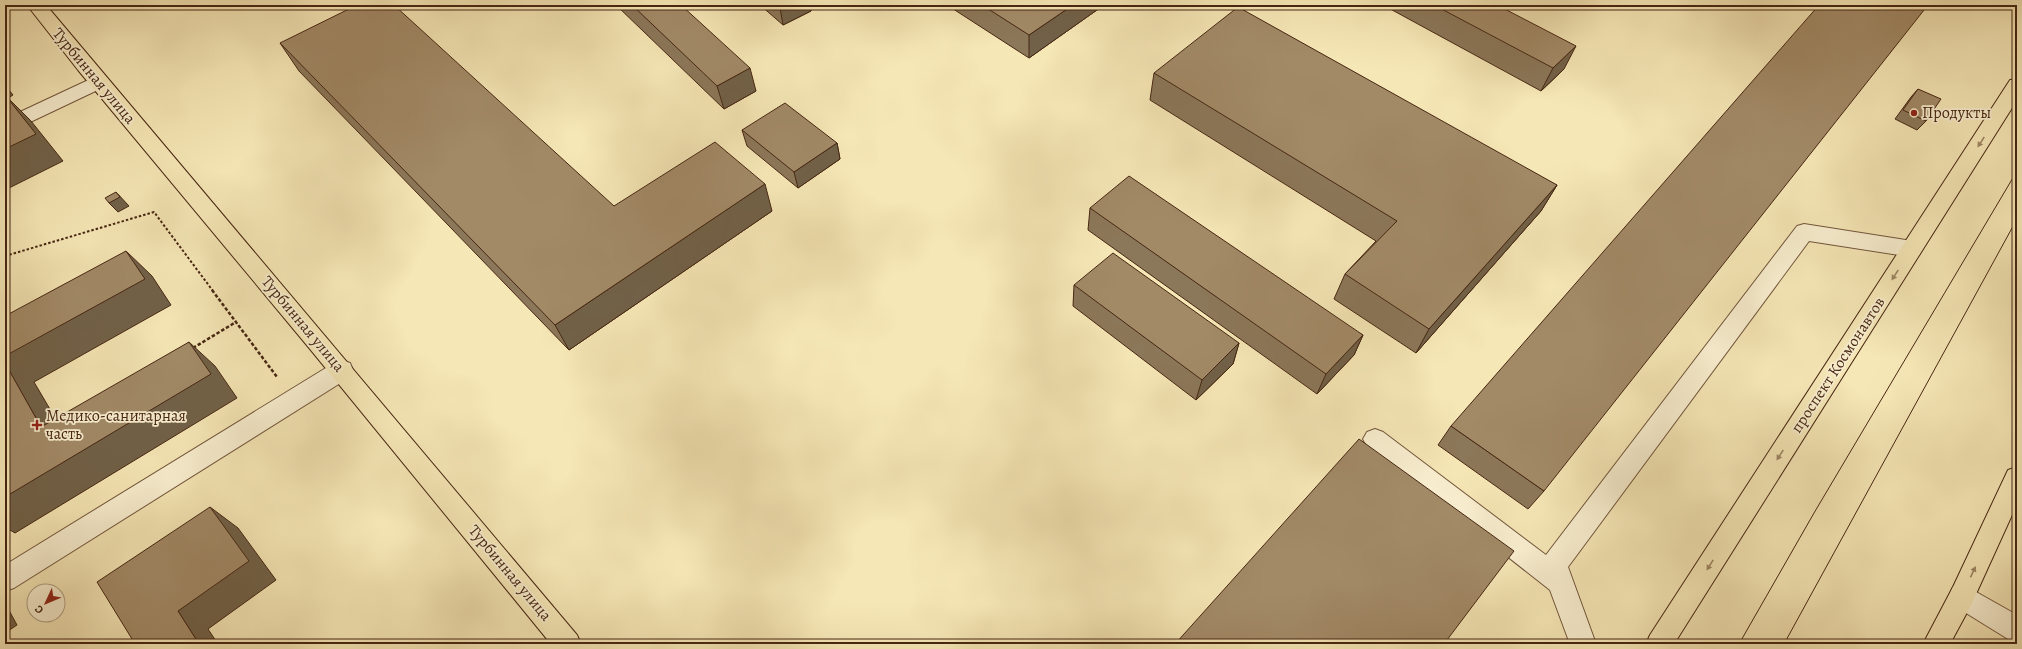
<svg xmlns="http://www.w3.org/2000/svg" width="2022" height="649" font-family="Alegreya,serif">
<rect width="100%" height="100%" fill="#f6e7b6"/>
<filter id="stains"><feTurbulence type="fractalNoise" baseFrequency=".005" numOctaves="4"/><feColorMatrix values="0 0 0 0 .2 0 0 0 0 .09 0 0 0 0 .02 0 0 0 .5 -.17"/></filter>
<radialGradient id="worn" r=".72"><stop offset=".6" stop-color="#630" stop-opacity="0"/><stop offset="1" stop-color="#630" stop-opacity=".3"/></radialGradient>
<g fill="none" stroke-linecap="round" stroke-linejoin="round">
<g stroke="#72563b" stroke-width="2">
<path id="minor" d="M97,76L104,77L106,82L104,87L5,134V119Z
M1804,224L1912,241L1919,243L1922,249L1919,255L1912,257L1809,241L1568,567L1596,644H1570L1550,590L1367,446L1363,439L1367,432L1375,429L1383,432L1546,555L1797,226Z
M342,360L350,363L353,370L350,377L14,588L5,591V565L334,363Z
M1962,584L2017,615V643L2008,639L1953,605L1949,596L1953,587Z"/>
</g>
<g stroke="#462612" stroke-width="2">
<path id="major" d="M27,5H46L577,635L581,644H551L310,349L78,70Z
M2017,79V100L1674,644H1646L1650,635L2010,80Z
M2017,467V504L1971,605L1950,644H1923L1953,587L2008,470Z"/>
</g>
<path stroke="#462612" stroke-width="2" stroke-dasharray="2.5 2" stroke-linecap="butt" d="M5,256L154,212L213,291"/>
<path stroke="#462612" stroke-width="2.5" stroke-dasharray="3.5 2" stroke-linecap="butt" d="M212,290L277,377
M193,348L236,322"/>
<use href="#minor" fill="#f9efd0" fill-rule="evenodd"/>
<use href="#major" fill="#f6e7b6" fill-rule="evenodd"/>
<path stroke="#462612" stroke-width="1" d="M1739,644L1814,513L2017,171
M1784,644L2017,219"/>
</g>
<path fill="#8b7759" stroke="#462612" d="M616,5H681L756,91L724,109Z
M760,5H810L811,11L783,25Z
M947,5H1104L1029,58Z
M1383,5H1497L1564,69L1541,91Z
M280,43L614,206L772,211L569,350L299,71Z
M1154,73L1557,185L1541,211L1416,353L1334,299L1345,274L1376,241L1150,100Z
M1918,89L1926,121L1917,130L1895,119L1911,97Z
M742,130L837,143L840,159L798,188L747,146Z
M1090,208L1363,335L1354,355L1317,394L1088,230Z
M1074,285L1239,343L1233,364L1196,400L1073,306Z
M1451,426L1544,491L1528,509L1438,445Z"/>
<path fill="#716148" stroke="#462612" d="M786,5H810L811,11L783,25L780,8Z
M1073,5H1104L1029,58V35Z
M1576,46L1564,69L1541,91L1553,68Z
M750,68L756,91L724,109L717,86Z
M5,85L13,95L8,98L31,121L63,161L5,190Z
M837,143L840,159L798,188L794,172Z
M765,184L772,211L569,350L555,325Z
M1557,185L1541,211L1416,353L1429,329Z
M116,192L129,206L118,212L109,203Z
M126,251L152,276L171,305L34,382L74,450L41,427L5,363V356Z
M1363,335L1354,355L1317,394L1326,374Z
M189,342L215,366L237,398L15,533L5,527V497Z
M1239,343L1233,364L1196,400L1202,380Z
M210,507L238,528L276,580L208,629L218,644H199L178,611Z
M5,603L17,625L5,633Z"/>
<path fill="#a28a67" stroke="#462612" d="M357,5H394L614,206L715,142L765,184L555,325L280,43Z
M632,5H681L750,68L717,86Z
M776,5H786L780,8Z
M982,5H1073L1029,35Z
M1434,5H1497L1576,46L1553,68Z
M1819,5H1928L1544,491L1451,426Z
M1238,7L1557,185L1429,329L1345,274L1397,221L1154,73Z
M1918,89L1941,99L1926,121L1903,110Z
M5,95L36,134L5,149Z
M785,103L837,143L794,172L742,130Z
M1129,176L1363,335L1326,374L1090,208Z
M116,192L120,197L109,203L105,198Z
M126,251L145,279L5,356V316Z
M1113,253L1239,343L1202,380L1074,285Z
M189,342L211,374L5,497V363L41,427Z
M1359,439L1514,551L1444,644H1175Z
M210,507L249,561L178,611L199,644H125L132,639L97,582Z"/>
<defs><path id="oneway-solid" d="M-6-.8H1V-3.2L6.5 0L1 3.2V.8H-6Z"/></defs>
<g fill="#9e8664">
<use href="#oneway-solid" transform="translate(1981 142) rotate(123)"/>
<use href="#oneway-solid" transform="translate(1895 275) rotate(123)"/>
<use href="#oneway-solid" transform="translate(1780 455) rotate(123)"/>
<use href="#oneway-solid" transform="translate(1710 565) rotate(122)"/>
<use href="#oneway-solid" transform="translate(1973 572) rotate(-65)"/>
</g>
<g fill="#8f2418" stroke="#f9efd0" stroke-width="1.5">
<circle cx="1914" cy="113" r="4"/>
<path d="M35 419h4v4h4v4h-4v4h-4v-4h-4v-4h4z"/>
</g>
<g text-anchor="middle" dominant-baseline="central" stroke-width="3.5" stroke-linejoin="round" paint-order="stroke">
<g font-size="16" fill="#462612" stroke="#f9efd0">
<text transform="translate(94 76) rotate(50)">Турбинная улица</text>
<text transform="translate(303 324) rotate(50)">Турбинная улица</text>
<text transform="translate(1838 365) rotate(-57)">проспект Космонавтов</text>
<text transform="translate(510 573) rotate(50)">Турбинная улица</text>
</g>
<g font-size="16" fill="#462612" stroke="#f9efd0" text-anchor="start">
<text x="1922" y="113">Продукты</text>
<text x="46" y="416">Медико-санитарная<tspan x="46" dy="18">часть</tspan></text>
</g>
</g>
<rect width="2022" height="649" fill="none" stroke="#f6e7b6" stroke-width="20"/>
<rect x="6" y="6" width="2010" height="637" fill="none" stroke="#462612" stroke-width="2"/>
<rect x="10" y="10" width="2002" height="629" fill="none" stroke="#462612"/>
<g transform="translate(46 603) rotate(226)"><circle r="19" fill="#f9efd0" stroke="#b19f84"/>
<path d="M0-3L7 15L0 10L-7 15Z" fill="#8f2418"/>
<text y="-6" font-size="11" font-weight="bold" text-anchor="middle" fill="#462612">С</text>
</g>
<rect width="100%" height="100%" filter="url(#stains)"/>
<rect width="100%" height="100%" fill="url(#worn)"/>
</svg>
